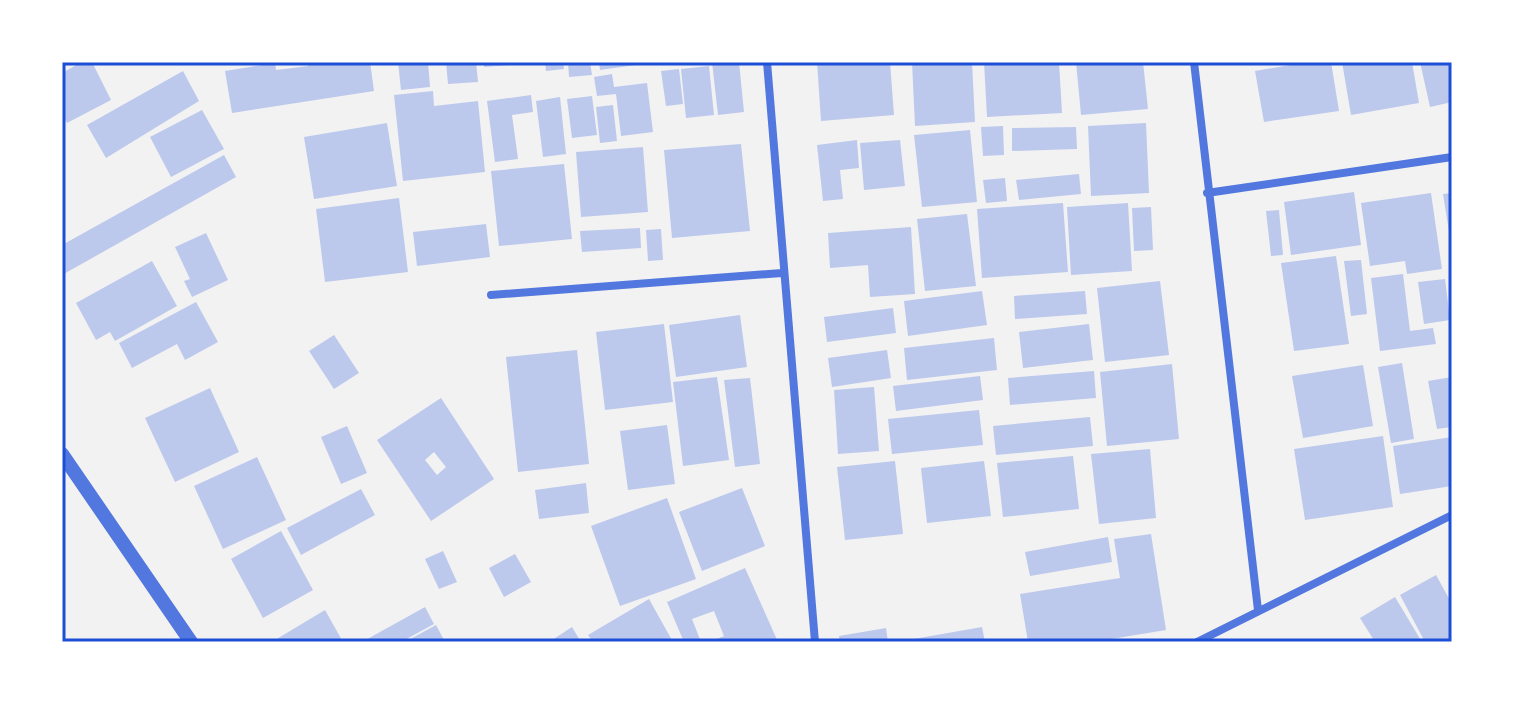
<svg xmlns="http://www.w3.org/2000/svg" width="1514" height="704" font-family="Montserrat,sans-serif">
<rect width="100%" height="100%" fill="#f2f2f2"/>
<path fill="#bdc9ec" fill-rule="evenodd" d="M82,62H92L111,100L67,123L62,114V73Z
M308,62H370L374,91L232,113L225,71L275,63L276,70L293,68L308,66Z
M398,62H428L430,87L401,90Z
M446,62H476L478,82L448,84Z
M484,62H509V65L484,67Z
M545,62H563L564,69L546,71Z
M568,62H590L592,75L569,77Z
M599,62H643V64L600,70Z
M712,62H739L744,112L718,115Z
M817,62H890L894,115L821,121Z
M912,62H972L975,122L915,126Z
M984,62H1059L1062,113L987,117Z
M1076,62H1143L1148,109L1081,115Z
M1308,62H1331L1339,111L1264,122L1255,71Z
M1342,62H1412L1419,103L1351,115Z
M1420,62H1452V102L1430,107Z
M709,66L714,115L686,118L681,69Z
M679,69L683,104L666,106L661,71Z
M183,71L199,101L106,158L87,125Z
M612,74L614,87L647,83L653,132L621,136L616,94L597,96L594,77Z
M433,91L434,106L478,101L485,172L403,181L394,95Z
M531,95L533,112L512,115L518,159L495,162L487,101Z
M592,96L597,135L572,138L567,99Z
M560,97L566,154L543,157L536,101Z
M613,105L617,141L600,143L596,107Z
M202,110L224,149L171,177L150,137Z
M387,123L397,186L314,199L304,137Z
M1146,123L1149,193L1091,196L1088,126Z
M1003,126L1004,155L983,156L981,127Z
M1076,127L1077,149L1012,151V128Z
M970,130L977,202L922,207L914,135Z
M857,140L859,168L840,170L843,199L823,201L817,145Z
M900,140L905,186L864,190L860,143Z
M741,144L750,231L672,238L664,150Z
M643,147L648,212L581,217L576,152Z
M224,155L236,177L62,275V245Z
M564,164L572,239L499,246L491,171Z
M1079,174L1081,194L1019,200L1016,180Z
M1005,178L1007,201L986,203L983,180Z
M1354,192L1361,245L1291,255L1284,202Z
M1431,193L1442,269L1407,274L1405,261L1370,266L1361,203Z
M1452,193V238H1450L1443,194Z
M399,198L408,272L325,282L316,209Z
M1063,203L1068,272L982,278L977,209Z
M1128,203L1132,271L1071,275L1067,207Z
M1151,207L1153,250L1134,251L1132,208Z
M1279,210L1283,255L1271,256L1266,211Z
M967,214L976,286L925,291L917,219Z
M486,224L490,257L417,266L413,232Z
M911,227L915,294L870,297L868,265L830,268L828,233Z
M640,228L641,248L582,252L580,231Z
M661,229L663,260L648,261L646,230Z
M206,233L228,280L192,297L184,281L190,279L175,247Z
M1336,256L1349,344L1294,351L1281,263Z
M1361,260L1367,314L1351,316L1344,261Z
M152,261L177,306L115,341L110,332L96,340L76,303Z
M1403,274L1410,331L1433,328L1436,344L1380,351L1371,278Z
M1445,279L1450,320L1424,324L1418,282Z
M1160,281L1169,355L1105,362L1097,288Z
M982,291L987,325L908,336L904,301Z
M1085,291L1087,314L1015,319L1014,296Z
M196,302L218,342L185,360L177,344L132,368L119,343Z
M893,308L896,333L827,342L824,317Z
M740,315L747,367L676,377L669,325Z
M664,324L673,402L605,410L596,332Z
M1089,324L1093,360L1023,368L1019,332Z
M334,335L359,373L334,389L309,351Z
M994,338L997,370L907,380L904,348Z
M577,350L589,464L518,472L506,357Z
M887,350L891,378L832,387L828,358Z
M1402,363L1414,439L1391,443L1378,367Z
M1172,364L1179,439L1107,446L1100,372Z
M1363,365L1373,426L1303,438L1292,376Z
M1094,371L1096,398L1010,405L1008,378Z
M980,376L983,400L896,411L893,386Z
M717,377L729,460L683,466L673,382Z
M1452,377V427L1437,429L1428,381Z
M750,378L760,464L735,467L724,380Z
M874,387L879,451L838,454L834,390Z
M210,388L239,452L175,482L145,418Z
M441,398L494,479L431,521L377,440ZM434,452L446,467L437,475L425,460Z
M979,410L983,445L892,454L888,419Z
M1090,417L1093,446L996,455L993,426Z
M667,425L675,484L628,490L620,431Z
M347,426L367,473L341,484L321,437Z
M1383,436L1393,507L1305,520L1294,449Z
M1452,437V486L1400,494L1393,446Z
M1150,449L1156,518L1099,524L1091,454Z
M1073,456L1079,509L1003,517L997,463Z
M257,457L286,520L223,549L194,486Z
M895,461L903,534L845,540L837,467Z
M984,461L991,516L927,523L921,468Z
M586,483L589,513L539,519L535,490Z
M742,488L765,546L702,571L679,512Z
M361,489L375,515L301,555L287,528Z
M667,498L696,579L620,606L591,526Z
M281,531L313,590L263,618L231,559Z
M1151,534L1166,630L1093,642H1028L1020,594L1120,578L1114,539Z
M1108,537L1112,562L1030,576L1025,552Z
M443,551L457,582L439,589L425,559Z
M515,554L531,582L504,597L489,568Z
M745,568L778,642H710L724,636L714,611L692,619L701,642H684L667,602Z
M1436,575L1452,604V642H1425L1400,595Z
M1395,597L1422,642H1375L1360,618Z
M649,599L673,642H593L588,635Z
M425,607L434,624L401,642H362Z
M325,610L343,642H276L275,640Z
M436,625L445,642H405Z
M572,627L581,642H549Z
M982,627L985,642H908V640Z
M886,628L888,642H840L839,636Z"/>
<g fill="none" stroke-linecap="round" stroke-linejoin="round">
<path stroke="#5277de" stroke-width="8" d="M767,62L815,642
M1194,62L1258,610
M1207,193L1452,157
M491,295L782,273
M1197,642L1452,515"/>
<path stroke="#5277de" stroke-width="14" d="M62,454L191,642"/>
</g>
<rect width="1514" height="704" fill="none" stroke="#ffffff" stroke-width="128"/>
<rect x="64" y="64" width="1386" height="576" fill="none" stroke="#1d4ed8" stroke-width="3"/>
</svg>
